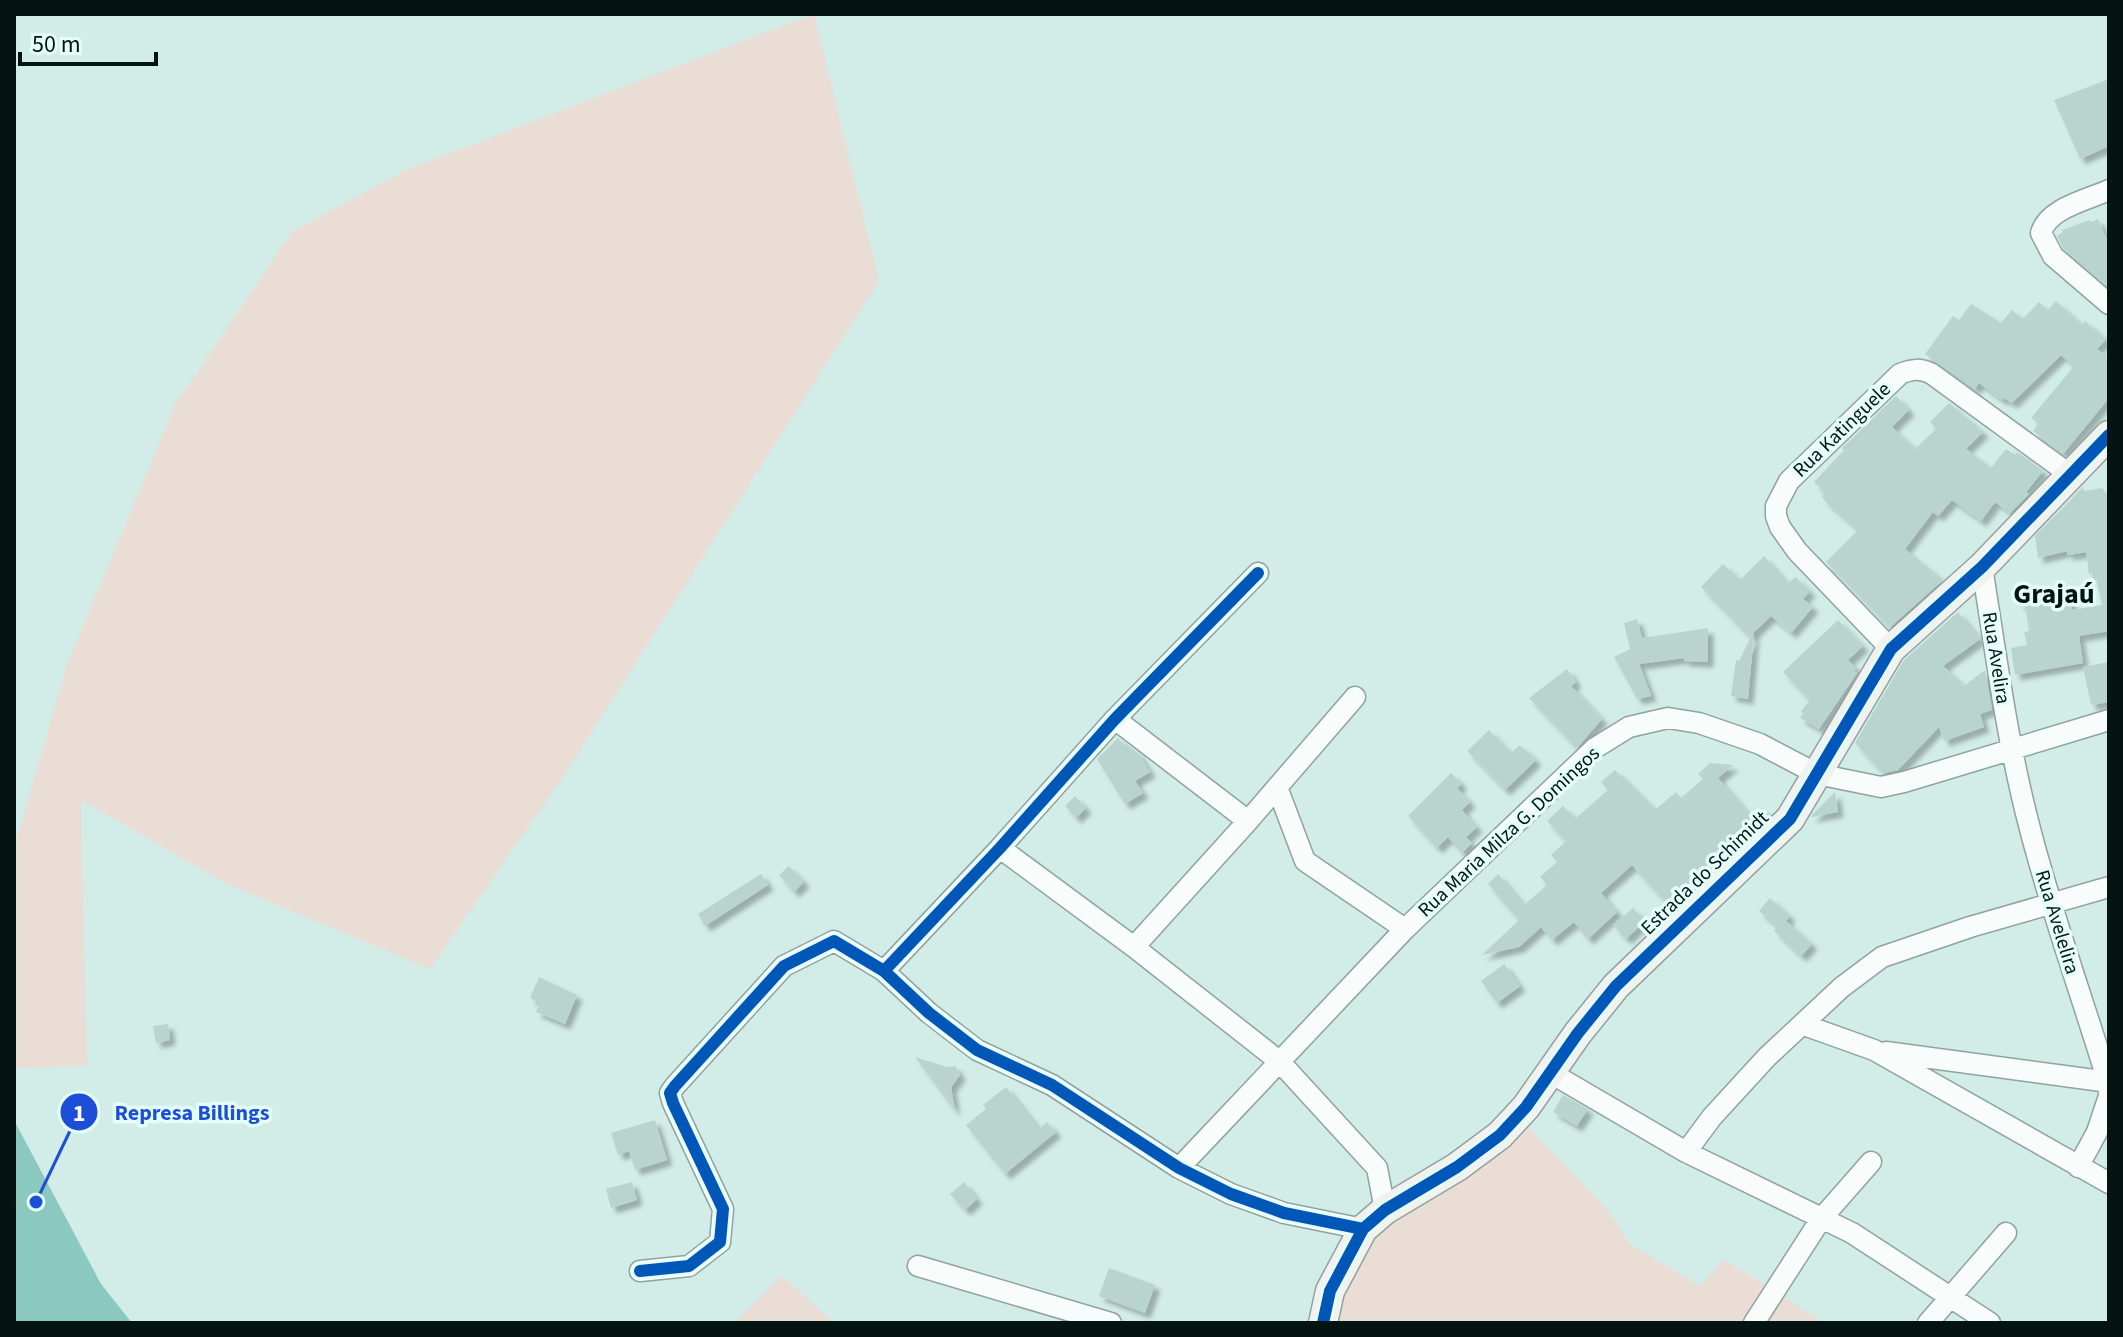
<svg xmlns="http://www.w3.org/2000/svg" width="2123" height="1337" font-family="'Source Sans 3',sans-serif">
<defs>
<filter id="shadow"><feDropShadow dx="5.5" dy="5.5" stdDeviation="2" flood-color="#0004"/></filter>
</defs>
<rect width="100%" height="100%" fill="#d2ece7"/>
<path fill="#e9ddd6" d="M814,14L879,281L563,777L430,969L227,884L81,800L87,1066L14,1068V849L67,665L175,405L292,232L406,170Z
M1526,1124L1607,1210L1630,1244L1700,1286L1724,1259L1824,1323H1336L1359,1247L1388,1213Z
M781,1276H782L834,1323H734Z"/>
<path fill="#8bc9c0" d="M14,1120L101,1284L132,1323H14Z"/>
<path fill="#b9d4cf" filter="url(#shadow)" d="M2109,79V146L2080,159L2054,100Z
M2098,219L2106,238L2109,237V287L2063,248L2057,236L2063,232L2062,230L2090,220L2091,222Z
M2056,301L2082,325L2085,321L2106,339L2097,349L2109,358V398L2063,454L2033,431L2039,424L2031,418L2074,366L2061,355L2012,403L2004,398L2002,400L1979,383L1975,389L1925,354L1953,316L1959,320L1971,304L2001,323L2012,310L2023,319L2039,302L2048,310Z
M1896,396L1909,410L1892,427L1915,449L1936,429L1930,422L1949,403L1983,432L1966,449L1991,468L2006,449L2015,455L2017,452L2043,471L2026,492L2029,494L2010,513L1995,502L1981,521L1952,500L1938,516L1933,512L1905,549L1943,580L1890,627L1826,562L1858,530L1825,501L1822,496L1825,492L1814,482L1844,450L1842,448Z
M2083,487L2084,491L2103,488L2105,495H2109V631L2079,636L2083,663L2015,675L2011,648L2027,645L2024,632L2029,631L2025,604L2020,605L2016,590L2043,586L2045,600L2070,598L2072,610L2102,605L2095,573L2089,574L2086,552L2068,555L2067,551L2038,558L2035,536Z
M1764,556L1788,584L1795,577L1810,591L1803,599L1813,607L1791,633L1771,616L1754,632L1748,699L1731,696L1736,660L1739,661L1752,635L1750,637L1701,587L1723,564L1740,580Z
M1958,612L1980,639L1943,666L1964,686L1985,670L1992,710L1980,714L1984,727L1944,741L1939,727L1898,770L1883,773L1855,743L1904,660Z
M1637,619L1642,638L1708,628V662L1684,661V658L1639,664L1651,696L1637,699L1614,657L1630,649L1624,623Z
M1838,620L1863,646L1848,660L1856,668L1854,671L1857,673L1819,729L1800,718L1803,713L1801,711L1810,700L1783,672Z
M2109,662V702L2091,705L2083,667Z
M1567,669L1576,682L1571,686L1602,719L1577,748L1529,698Z
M1489,730L1511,753L1520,745L1536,760L1505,790L1467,751Z
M1118,738L1124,745L1126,744L1138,753L1150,772L1135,781L1143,793L1125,804L1097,759Z
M1710,763L1733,765L1718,778L1758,825L1669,906L1632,865L1601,893L1617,912L1588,939L1574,922L1552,940L1541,927L1519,947L1482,955L1519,920L1488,884L1498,874L1524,905L1547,885L1540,877L1557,862L1551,855L1566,841L1547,821L1563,806L1575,819L1608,790L1601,782L1615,770L1655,810L1676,792L1681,798L1703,779L1698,774Z
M1451,773L1462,784L1457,788L1470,802L1462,810L1477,827L1466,837L1472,843L1462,853L1448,837L1437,848L1408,816Z
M1835,792L1838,812L1811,817L1813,814Z
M1075,796L1086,808L1076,818L1065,806Z
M1762,808L1769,815L1759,825L1752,816Z
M789,866L804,882L794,892L779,875Z
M761,874L768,885L705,926L698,914Z
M1770,898L1790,916L1786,921L1812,944L1801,956L1774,931L1778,927L1759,911Z
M1633,908L1645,921L1626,939L1613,925Z
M1504,964L1520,986L1497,1003L1481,981Z
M539,977L577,995L565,1024L536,1012L540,1003L530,998Z
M168,1024L170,1040L156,1043L153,1026Z
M915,1057L947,1067L955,1066L960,1075L951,1087L955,1111Z
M1006,1087L1039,1129L1047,1122L1056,1132L1005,1174L966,1125L986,1109L983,1105Z
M1563,1095L1588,1109L1577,1126L1553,1112Z
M655,1120L667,1160L635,1170L629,1151L618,1155L611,1133Z
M632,1182L637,1200L611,1208L606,1189Z
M964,1182L977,1199L965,1210L950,1194Z
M1109,1268L1155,1285L1145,1313L1099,1296Z"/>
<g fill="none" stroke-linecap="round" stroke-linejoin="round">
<g stroke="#8fa3a0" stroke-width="23">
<path id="street" d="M2109,190C2087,200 2048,208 2041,233L2053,256L2109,304
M1982,567C1996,654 2007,741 2029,825C2051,912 2082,996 2108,1082L2109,1093
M1891,649L1797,551L1780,527L1776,516V506L1789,481L1900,374C1912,369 1920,368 1932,374L2072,476
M1115,719L1248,821
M1277,787L1305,861L1405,929
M1000,848L1134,947L1279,1061L1377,1168L1385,1210
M1134,947L1248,821L1355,697
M884,971L1000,848L1115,719L1258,573
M1804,1025L1874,1050L2109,1183
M1886,1052L2109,1082
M1551,1073L1686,1152L1852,1233L1990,1323
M1686,1152L1712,1117L1767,1057L1842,987L1882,957L1970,927L2109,887
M2078,1167L2097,1132L2109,1096
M1179,1168L1405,929L1595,748L1629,727L1668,718L1699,723L1760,744L1817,774L1881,787L1904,782L2109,720
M918,1266L1111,1323
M640,1271L689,1266L720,1242L723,1209L673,1103L670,1093L675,1086L784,966L834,941L884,971L929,1013L977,1050L1052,1085L1179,1168L1231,1194L1284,1213L1363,1229
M1754,1323L1821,1219L1871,1162
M1928,1323L2006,1233"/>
</g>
<g stroke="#8fa3a0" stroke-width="31">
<path id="secondary" d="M1323,1323L1330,1291L1363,1229L1385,1210L1457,1167L1500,1135L1526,1107L1578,1033L1616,986L1790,819L1891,649L1982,567L2109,435"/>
</g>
<use href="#street" stroke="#f8fcfb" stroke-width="20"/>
<use href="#secondary" stroke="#f1f2f0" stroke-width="28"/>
<g stroke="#e4fffa" stroke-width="17">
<path id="cycleway" d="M884,971L1000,848L1115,719L1258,573
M640,1271L689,1266L720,1242L723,1209L673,1103L670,1093L675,1086L784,966L834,941L884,971L929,1013L977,1050L1052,1085L1179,1168L1231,1194L1284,1213L1363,1229
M1323,1323L1330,1291L1363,1229L1385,1210L1457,1167L1500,1135L1526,1107L1578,1033L1616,986L1790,819L1891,649L1982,567L2109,435"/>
</g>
<use href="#cycleway" stroke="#0057b8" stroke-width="12"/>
</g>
<g text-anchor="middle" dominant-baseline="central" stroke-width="7" stroke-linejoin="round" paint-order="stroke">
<g font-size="20" fill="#041412" stroke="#e4fffa">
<text transform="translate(1842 430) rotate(-44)">Rua Katinguele</text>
<text transform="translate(1996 658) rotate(81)">Rua Avelira</text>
<text transform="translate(1509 832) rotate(-43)">Rua Maria Milza G. Domingos</text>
<text transform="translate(1705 873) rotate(-44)">Estrada do Schimidt</text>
<text transform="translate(2057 922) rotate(73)">Rua Avelelira</text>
</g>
<g font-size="28" font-weight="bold" fill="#041412" stroke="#e4fffa">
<text x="2054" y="594">Grajaú</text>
</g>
</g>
<path fill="none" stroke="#1d4ed8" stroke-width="3" d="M36 1202L79 1112"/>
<g fill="#1d4ed8" stroke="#e4fffa" stroke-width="3">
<circle cx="36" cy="1202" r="8"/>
<circle cx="79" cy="1112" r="20"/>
</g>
<g font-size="24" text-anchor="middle" font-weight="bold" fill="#fff">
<text x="79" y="1121">1</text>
</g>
<g font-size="22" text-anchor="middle" font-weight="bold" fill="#1d4ed8" stroke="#e4fffa" stroke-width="7" stroke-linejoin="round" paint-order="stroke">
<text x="192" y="1120">Represa Billings</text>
</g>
<rect width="2123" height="1337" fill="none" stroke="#041412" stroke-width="32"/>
<path d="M20 52v12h136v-12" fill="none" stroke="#041412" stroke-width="4"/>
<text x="32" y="52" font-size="24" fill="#041412" stroke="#e4fffa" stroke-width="6" paint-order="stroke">50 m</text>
</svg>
